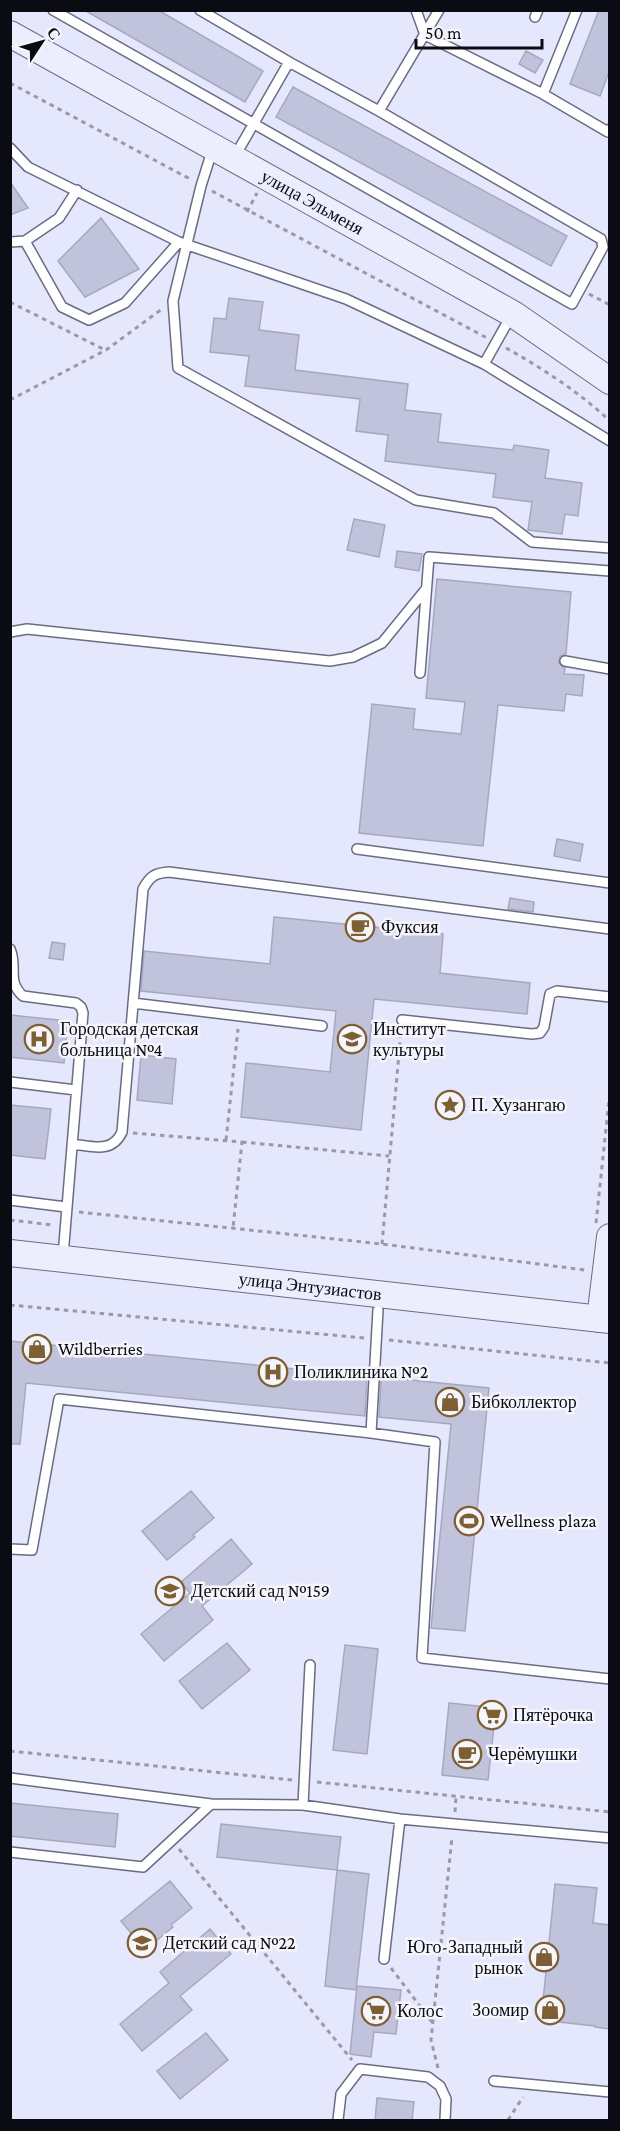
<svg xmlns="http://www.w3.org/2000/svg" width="620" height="2131" font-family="'Crimson Pro',serif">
<rect width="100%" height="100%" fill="#e5e7fc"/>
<path fill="#c1c3dc" stroke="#a6a8c0" stroke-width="1.5" d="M84,10H158L263,71L245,102Z
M599,10H609V72L600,96L570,84Z
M526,51L543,60L535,73L519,64Z
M293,87L567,236L551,266L276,117Z
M10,182L28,208L10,215Z
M101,218L139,269L85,297L58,261Z
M229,298L263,302L259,330L299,335L295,370L408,384L405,410L441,414L438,442L513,450L514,445L549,450L545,478L582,483L578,516L565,514L562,534L528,530L532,502L493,497L496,474L385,461L388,435L356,431L360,399L245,386L249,356L210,352L214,318L226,319Z
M354,519L385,525L379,557L347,550Z
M397,551L422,554L419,571L395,567Z
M437,579L571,592L566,654L560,656L559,663L565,668L564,674L584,675L582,696L566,694L564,711L498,705L483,846L359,833L372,704L415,709L413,729L461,734L465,702L426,698Z
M557,839L583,844L580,861L554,856Z
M510,898L534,902L533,912L508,909Z
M274,917L443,934L440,973L530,983L527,1014L374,999L361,1130L241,1117L246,1063L330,1072L336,1011L141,991L144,951L270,964Z
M52,942L65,944L63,960L49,958Z
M10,1015L68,1021L64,1063L10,1057Z
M141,1055L176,1059L172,1104L137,1100Z
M10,1105L51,1109L45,1159L10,1155Z
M10,1341L367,1376L365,1416L26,1383L20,1444H10Z
M381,1377L489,1388L465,1631L431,1628L451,1424L379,1417Z
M191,1491L214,1518L193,1535L195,1537L167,1560L142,1531Z
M231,1539L252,1564L202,1606L213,1620L164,1661L141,1634L190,1593L181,1582Z
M227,1643L250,1670L202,1709L179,1681Z
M345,1645L378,1649L367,1754L333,1750Z
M449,1703L496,1708L488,1780L442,1775Z
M10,1803L118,1814L115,1847L10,1836Z
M221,1824L341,1837L337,1870L217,1857Z
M337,1870L369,1874L356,1990L325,1986Z
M170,1881L192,1908L171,1925L173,1927L145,1950L121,1921Z
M555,1884L597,1888L593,1923L609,1925V2029L595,2027V2026L541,2020Z
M210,1929L231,1954L180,1996L192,2010L142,2051L120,2024L169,1983L160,1972Z
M357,1986L401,1990L396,2034L374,2032L371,2057L350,2054Z
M206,2033L228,2060L180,2099L157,2071Z
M377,2098L414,2102L412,2121H375Z"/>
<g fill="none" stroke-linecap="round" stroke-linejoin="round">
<g stroke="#6b6c83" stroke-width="12">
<path id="lane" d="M53,10L572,304L603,247L601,239L379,111
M200,10L289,62
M416,10L425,35L543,94L577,10
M535,17L538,10
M543,94L608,132L610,129
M10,148L28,167L179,242L346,299L484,364L610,441
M213,148L201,186L173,301L178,368L416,500L494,513L532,542L610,548
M235,156L289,62L379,111L439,10
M25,241L62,307L89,320L125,303L179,242
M10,242L25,241L59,218L77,190
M484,364L511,316
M10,632L27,629L330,661L353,657L382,643L426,589
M565,661L610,669
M420,673L429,557L610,571
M357,849L610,883
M10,949C18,967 6,981 23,996L76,1003L81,1007L83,1013L63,1256
M133,1003L322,1026
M402,1020L532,1034L540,1033L544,1027L550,994L557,991L610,997
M10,1082L76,1090
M72,1144C92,1146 112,1154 122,1132L143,889C150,876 155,873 169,872L610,929
M10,1200L66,1207
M371,1433L378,1310
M10,1549L32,1550L59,1399L371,1433L435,1442L422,1658L610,1679
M10,1778L211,1804L303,1805L400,1819L610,1838
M303,1805L310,1665
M10,1852L143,1867L211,1804
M384,1959L400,1819
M494,2081L610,2092
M338,2120L341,2094L360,2069L428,2077L440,2086L446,2099L445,2120"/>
</g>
<g stroke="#6b6c83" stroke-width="28">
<g id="secondary">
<path id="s1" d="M10,34L513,314L610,381"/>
<path id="s2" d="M10,1253L610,1320"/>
<path d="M600,1319L610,1237"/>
</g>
</g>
<path stroke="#9899aa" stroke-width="3" stroke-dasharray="4.5 4.5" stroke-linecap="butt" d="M10,83L190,179
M212,191L487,338
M247,212L257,193
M589,294L610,305
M10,302L105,350
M506,348C542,368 579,392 610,421
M10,400L106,350L162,309
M133,1133L242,1142L233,1228
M226,1140L238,1029
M242,1142L389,1156
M79,1212L382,1244L585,1270
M10,1220L53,1225
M596,1223L610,1091
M382,1244L401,1031
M10,1305L364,1338
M389,1340L610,1363
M10,1751L292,1780
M317,1782L610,1812
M455,1812L456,1796
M179,1849L352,2060
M391,1968L432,2022
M438,2068L431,2040L452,1837
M508,2120L523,2097"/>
<use href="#lane" stroke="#fff" stroke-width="9"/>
<use href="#secondary" stroke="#edeefd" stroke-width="26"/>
</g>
<defs>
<g id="cafe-ring" transform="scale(1.5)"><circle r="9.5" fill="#f5f5fb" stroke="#7d5f33" stroke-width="1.5"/><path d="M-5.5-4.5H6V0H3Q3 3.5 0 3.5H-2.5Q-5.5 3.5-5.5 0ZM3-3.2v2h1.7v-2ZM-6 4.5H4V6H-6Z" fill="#7d5f33"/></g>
<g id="hospital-ring" transform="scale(1.5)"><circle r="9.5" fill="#f5f5fb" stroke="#7d5f33" stroke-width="1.5"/><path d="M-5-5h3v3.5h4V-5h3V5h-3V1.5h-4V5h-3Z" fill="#7d5f33"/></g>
<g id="university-ring" transform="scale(1.5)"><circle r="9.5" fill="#f5f5fb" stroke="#7d5f33" stroke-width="1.5"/><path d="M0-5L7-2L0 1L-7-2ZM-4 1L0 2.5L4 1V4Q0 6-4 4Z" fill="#7d5f33"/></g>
<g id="sight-ring" transform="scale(1.5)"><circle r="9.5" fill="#f5f5fb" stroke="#7d5f33" stroke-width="1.5"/><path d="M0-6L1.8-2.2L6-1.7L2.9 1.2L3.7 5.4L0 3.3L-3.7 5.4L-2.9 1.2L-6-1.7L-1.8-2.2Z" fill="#7d5f33"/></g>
<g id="shop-ring" transform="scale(1.5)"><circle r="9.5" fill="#f5f5fb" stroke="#7d5f33" stroke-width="1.5"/><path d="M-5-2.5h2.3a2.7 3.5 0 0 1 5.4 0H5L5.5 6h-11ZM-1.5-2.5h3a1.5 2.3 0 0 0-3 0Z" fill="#7d5f33"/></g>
<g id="stadium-ring" transform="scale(1.5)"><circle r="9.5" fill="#f5f5fb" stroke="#7d5f33" stroke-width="1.5"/><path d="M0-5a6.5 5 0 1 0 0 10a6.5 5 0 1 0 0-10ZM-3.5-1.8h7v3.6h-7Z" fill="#7d5f33"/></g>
<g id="school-ring" transform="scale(1.5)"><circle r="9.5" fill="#f5f5fb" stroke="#7d5f33" stroke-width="1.5"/><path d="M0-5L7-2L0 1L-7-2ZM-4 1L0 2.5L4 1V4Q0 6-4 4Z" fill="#7d5f33"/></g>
<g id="supermarket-ring" transform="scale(1.5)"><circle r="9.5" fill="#f5f5fb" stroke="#7d5f33" stroke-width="1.5"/><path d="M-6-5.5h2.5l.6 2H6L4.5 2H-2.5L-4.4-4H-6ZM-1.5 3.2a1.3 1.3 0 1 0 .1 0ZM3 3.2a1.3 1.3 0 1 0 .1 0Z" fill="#7d5f33"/></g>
</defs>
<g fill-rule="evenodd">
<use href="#cafe-ring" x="360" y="927"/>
<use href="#hospital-ring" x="39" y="1039"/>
<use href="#university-ring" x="352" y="1039"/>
<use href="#sight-ring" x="450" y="1105"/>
<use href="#shop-ring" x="37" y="1349"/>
<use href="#hospital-ring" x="273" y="1372"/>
<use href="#shop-ring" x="450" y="1402"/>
<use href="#stadium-ring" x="469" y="1521"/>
<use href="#school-ring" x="170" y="1591"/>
<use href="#supermarket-ring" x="492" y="1715"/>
<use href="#cafe-ring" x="467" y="1754"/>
<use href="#school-ring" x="142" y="1943"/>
<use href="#shop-ring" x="544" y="1957"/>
<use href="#shop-ring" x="550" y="2010"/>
<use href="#supermarket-ring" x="376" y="2011"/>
</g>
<g text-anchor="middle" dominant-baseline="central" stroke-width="5" stroke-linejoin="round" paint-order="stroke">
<g font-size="18" fill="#0b0b14" stroke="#f5f5fb">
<text stroke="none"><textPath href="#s1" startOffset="346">улица Эльменя</textPath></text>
<text stroke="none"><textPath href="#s2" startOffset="302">улица Энтузиастов</textPath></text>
</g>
<g font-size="18" fill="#0b0b14" stroke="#f5f5fb" text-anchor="start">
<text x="381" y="927">Фуксия</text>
<text x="60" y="1029">Городская детская<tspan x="60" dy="21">больница №4</tspan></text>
<text x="373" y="1029">Институт<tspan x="373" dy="21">культуры</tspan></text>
<text x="471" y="1105">П. Хузангаю</text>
<text x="58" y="1349">Wildberries</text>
<text x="294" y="1372">Поликлиника №2</text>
<text x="471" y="1402">Бибколлектор</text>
<text x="490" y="1521">Wellness plaza</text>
<text x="191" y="1591">Детский сад №159</text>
<text x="513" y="1715">Пятёрочка</text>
<text x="488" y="1754">Черёмушки</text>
<text x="163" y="1943">Детский сад №22</text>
<text x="523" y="1947" text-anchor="end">Юго-Западный<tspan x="523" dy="21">рынок</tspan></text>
<text x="529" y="2010" text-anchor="end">Зоомир</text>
<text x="397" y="2011">Колос</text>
</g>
</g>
<rect width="620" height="2131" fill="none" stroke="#0b0b14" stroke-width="24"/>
<g transform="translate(42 42) rotate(54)" stroke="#f5f5fb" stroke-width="4.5" paint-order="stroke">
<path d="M0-4.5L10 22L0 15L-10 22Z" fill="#0b0b14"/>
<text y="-9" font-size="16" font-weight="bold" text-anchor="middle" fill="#0b0b14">С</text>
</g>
<path d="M416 39v9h126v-9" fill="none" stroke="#0b0b14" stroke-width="3"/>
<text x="425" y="39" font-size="18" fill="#0b0b14" stroke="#f5f5fb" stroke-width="4.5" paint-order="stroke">50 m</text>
</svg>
